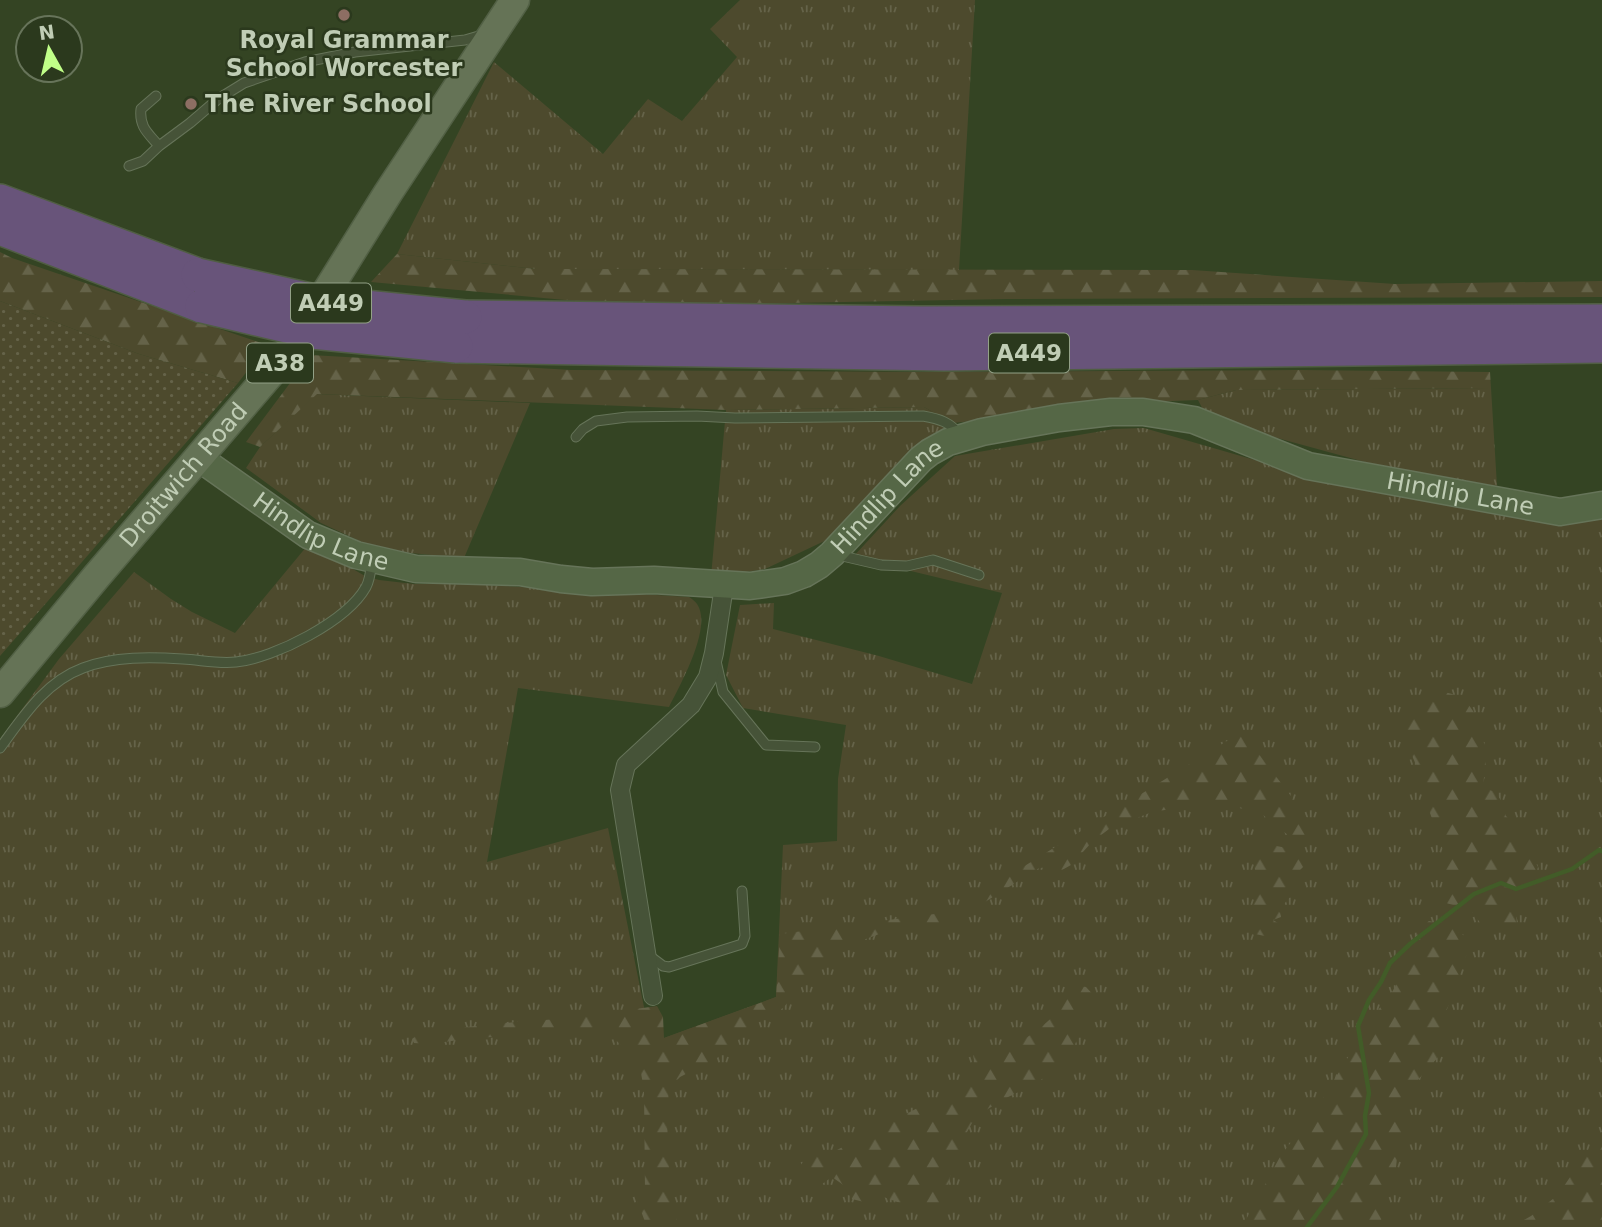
<svg xmlns="http://www.w3.org/2000/svg" width="1602" height="1227" font-family="'DejaVu Sans',sans-serif">
<defs>
<pattern id="grass-tufts" width="24" height="20" patternUnits="userSpaceOnUse" patternTransform="scale(1.75)"><rect width="24" height="20" fill="#4d4a2d"/><path d="M3 7l-1-3M5 7V3M7 7l1-3M15 17l-1-3M17 17v-4M19 17l1-3" fill="none" stroke="#656349"/></pattern>
<pattern id="forest-firs" width="22" height="20" patternUnits="userSpaceOnUse" patternTransform="scale(1.75)"><rect width="22" height="20" fill="#4d4a2d"/><path d="M5 1l3.5 6h-7zM16 11l3.5 6h-7z" fill="#656349"/></pattern>
<pattern id="park-dots" width="8" height="8" patternUnits="userSpaceOnUse" patternTransform="scale(1.75)"><rect width="8" height="8" fill="#4d4a2d"/><path d="M2 2h.1M6 6h.1" fill="none" stroke="#656349" stroke-width="1.8" stroke-linecap="round"/></pattern>
</defs>
<rect width="100%" height="100%" fill="#344423"/>
<path fill="url(#grass-tufts)" d="M740,0H975L959,270L536,269L397,254L494,62L603,154L648,99L682,121L737,57L710,29Z
M1491,388L1497,486L1376,465L1208,419L1198,400L1236,390Z
M316,394L530,403L464,558L379,550L321,523L246,468L260,447Z
M924,407L953,423L895,467L833,537L765,569L711,577L726,410Z
M1144,428L1293,471L1387,485L1504,516L1602,519V1227H0V739L59,659L134,572L171,599L192,612L235,633L307,546L339,561L365,576L379,580L414,584H470L689,597C692,599 695,601 697,604C713,627 680,685 669,707L518,688L487,862L608,828L646,1017L664,1038L776,997L783,845L837,841L838,779L846,725L743,708L726,675L740,605L774,603L773,629L879,656L972,684L1002,593L853,557L900,506L955,456L1114,429Z"/>
<path fill="url(#forest-firs)" d="M0,252L12,258L267,345L238,383L139,354L0,301Z
M397,254L536,269L1192,270L1395,284L1602,281V297L1007,299L631,306L371,282Z
M311,355L571,370L916,372L1298,370L1490,372L1491,388L1236,390L1198,400L1147,402L953,423L924,407L726,410L317,394L260,447L246,442Z
M1439,691C1444,692 1450,693 1455,695C1480,705 1486,743 1486,767C1485,775 1482,780 1485,788L1495,792L1500,799L1506,816L1517,828L1538,867L1530,892L1511,900L1516,912L1517,926L1494,928L1481,924L1471,910L1446,903L1442,890L1444,869L1443,850L1430,813L1422,777L1413,758L1409,744L1407,727L1408,711L1413,698L1425,692Z
M1243,732C1267,767 1295,799 1318,834L1306,844L1291,837L1277,827L1262,814L1228,805H1197L1152,812L1109,829L1092,842L1071,865L1062,870L1053,867L1039,868L950,924L917,925L882,933L847,946L821,960L804,984L783,1008L760,1021L717,1058L680,1077L669,1088L667,1121L670,1185L675,1204L677,1227H647L635,1195L645,1191L644,1090L641,1073L630,1057L618,1042L604,1032L582,1030L466,1039L430,1044L414,1043L412,1039L421,1032L503,1023L571,1018L657,1006L663,1017L664,1038L776,997L780,934L950,912L1235,736Z
M1266,844L1297,850L1301,857L1304,866L1299,871L1290,873L1297,881L1294,892L1280,909L1281,917L1273,920L1286,928V933L1280,939L1255,934C1251,926 1248,915 1252,906C1255,899 1261,895 1261,886C1261,879 1257,876 1255,870C1253,863 1257,855 1259,848Z
M1429,921L1446,925L1465,936L1468,950L1445,1015L1440,1055L1417,1081L1399,1140L1395,1176L1380,1224L1378,1227H1242L1281,1155L1314,1113L1372,1018L1392,992L1412,960L1417,929Z
M1073,985L1086,987L1097,999L1094,1013L1077,1014L1078,1027L1076,1042L1066,1065L1027,1088L1004,1099L983,1112L972,1123L961,1143L950,1177L945,1201L934,1211L908,1206L881,1196L868,1203L852,1199L842,1184L832,1177L822,1184L807,1178L799,1167L808,1156L837,1150L931,1101L949,1099L958,1082L977,1073L973,1055L1003,1052L1037,1031L1058,1012Z
M1597,1137L1602,1139V1227H1467L1466,1221L1513,1226L1531,1216L1558,1195Z"/>
<path fill="url(#park-dots)" d="M0,301L139,354L238,383L0,656Z"/>
<g fill="none" stroke-linecap="round" stroke-linejoin="round">
<path stroke="#425c28" stroke-width="4.5" d="M1307,1227L1337,1187L1366,1134L1365,1116L1369,1093L1358,1026L1369,1000L1381,982L1390,963L1410,944L1474,894L1501,883L1516,889L1572,869L1599,850L1602,851"/>
<g stroke="#667459" stroke-width="11">
<path id="lane" d="M156,96L141,109C139,127 148,133 159,146
M129,166L143,161L159,146L190,123L218,99L244,83L305,62L355,52L465,40L482,35
M576,437L583,429L596,421L627,417L697,416L735,418L923,416C940,419 950,422 961,436
M838,555L881,565L907,566L933,560L979,575
M716,661L723,692L766,745L815,747
M0,748C23,717 45,682 83,668C114,656 151,657 183,659C201,660 218,664 236,662C275,658 347,621 366,587C370,580 371,569 372,561
M647,954L663,966L669,967L742,944L745,936L742,891"/>
</g>
<g stroke="#667459" stroke-width="20">
<path id="street" d="M653,996L620,790L626,765L691,705L708,677L714,653L724,586"/>
</g>
<g stroke="#667459" stroke-width="29">
<g id="secondary">
<path id="s1" d="M199,458L308,535L356,555L416,569L520,572L561,579L592,582L654,580L750,586L785,581L804,574L819,565L832,554L921,459L930,452L948,442L982,432L1059,418L1111,412H1143L1194,420L1308,466L1560,512L1602,505"/>
</g>
</g>
<g stroke="#526045" stroke-width="31">
<g id="primary">
<path id="s2" d="M0,693L96,577L289,352L388,193L515,0"/>
</g>
</g>
<g stroke="#505e43" stroke-width="36">
<path id="highway" d="M0,201L198,275
M0,228L202,306
M465,317L921,323L1602,321
M456,346L944,354L1602,346"/>
</g>
<use href="#lane" stroke="#465338" stroke-width="9"/>
<use href="#street" stroke="#465338" stroke-width="18"/>
<use href="#secondary" stroke="#556746" stroke-width="26"/>
<use href="#primary" stroke="#657356" stroke-width="28"/>
<use href="#highway" stroke="#68547a" stroke-width="33"/>
<g stroke="#505e43" stroke-width="36" stroke-linecap="butt">
<path id="highway-bridge" d="M198,275L324,303L465,317
M202,306L312,332L456,346"/>
</g>
<use href="#highway-bridge" stroke="#68547a" stroke-width="33"/>
</g>
<g fill="#8d6e63" stroke="#2b391d" stroke-width="2.5">
<circle cx="344" cy="15" r="7"/>
<circle cx="191" cy="104" r="7"/>
</g>
<g text-anchor="middle" dominant-baseline="central" stroke-width="5" stroke-linejoin="round" paint-order="stroke">
<g fill="#2b391d" stroke="#93a187" stroke-width="2">
<rect x="291" y="283.5" width="80" height="39" rx="5"/>
<rect x="989" y="333.5" width="80" height="39" rx="5"/>
<rect x="247" y="343.5" width="66" height="39" rx="5"/>
</g>
<g font-size="23" font-weight="bold" fill="#c0cdb5">
<text x="331" y="303">A449</text>
<text x="1029" y="353">A449</text>
<text x="280" y="363">A38</text>
</g>
<g font-size="24" font-weight="bold" fill="#c0cdb5" stroke="#2b391d">
<text x="344" y="40">Royal Grammar<tspan x="344" dy="28">School Worcester</tspan></text>
<text x="205" y="104" text-anchor="start">The River School</text>
</g>
<g font-size="24" fill="#c0cdb5" stroke="#2b391d">
<text stroke="none"><textPath href="#s2" startOffset="285">Droitwich Road</textPath></text>
<text stroke="none"><textPath href="#s1" startOffset="1362">Hindlip Lane</textPath></text>
<text stroke="none"><textPath href="#s1" startOffset="752">Hindlip Lane</textPath></text>
<text stroke="none"><textPath href="#s1" startOffset="144">Hindlip Lane</textPath></text>
</g>
</g>
<g transform="translate(49 49) rotate(352)"><circle r="33" fill="#2b391d" stroke="#67745a" stroke-width="2"/>
<path d="M0-5L12 26L0 18L-12 26Z" fill="#c0ff88"/>
<text y="-10" font-size="19" font-weight="bold" text-anchor="middle" fill="#c0cdb5">N</text>
</g>
</svg>
